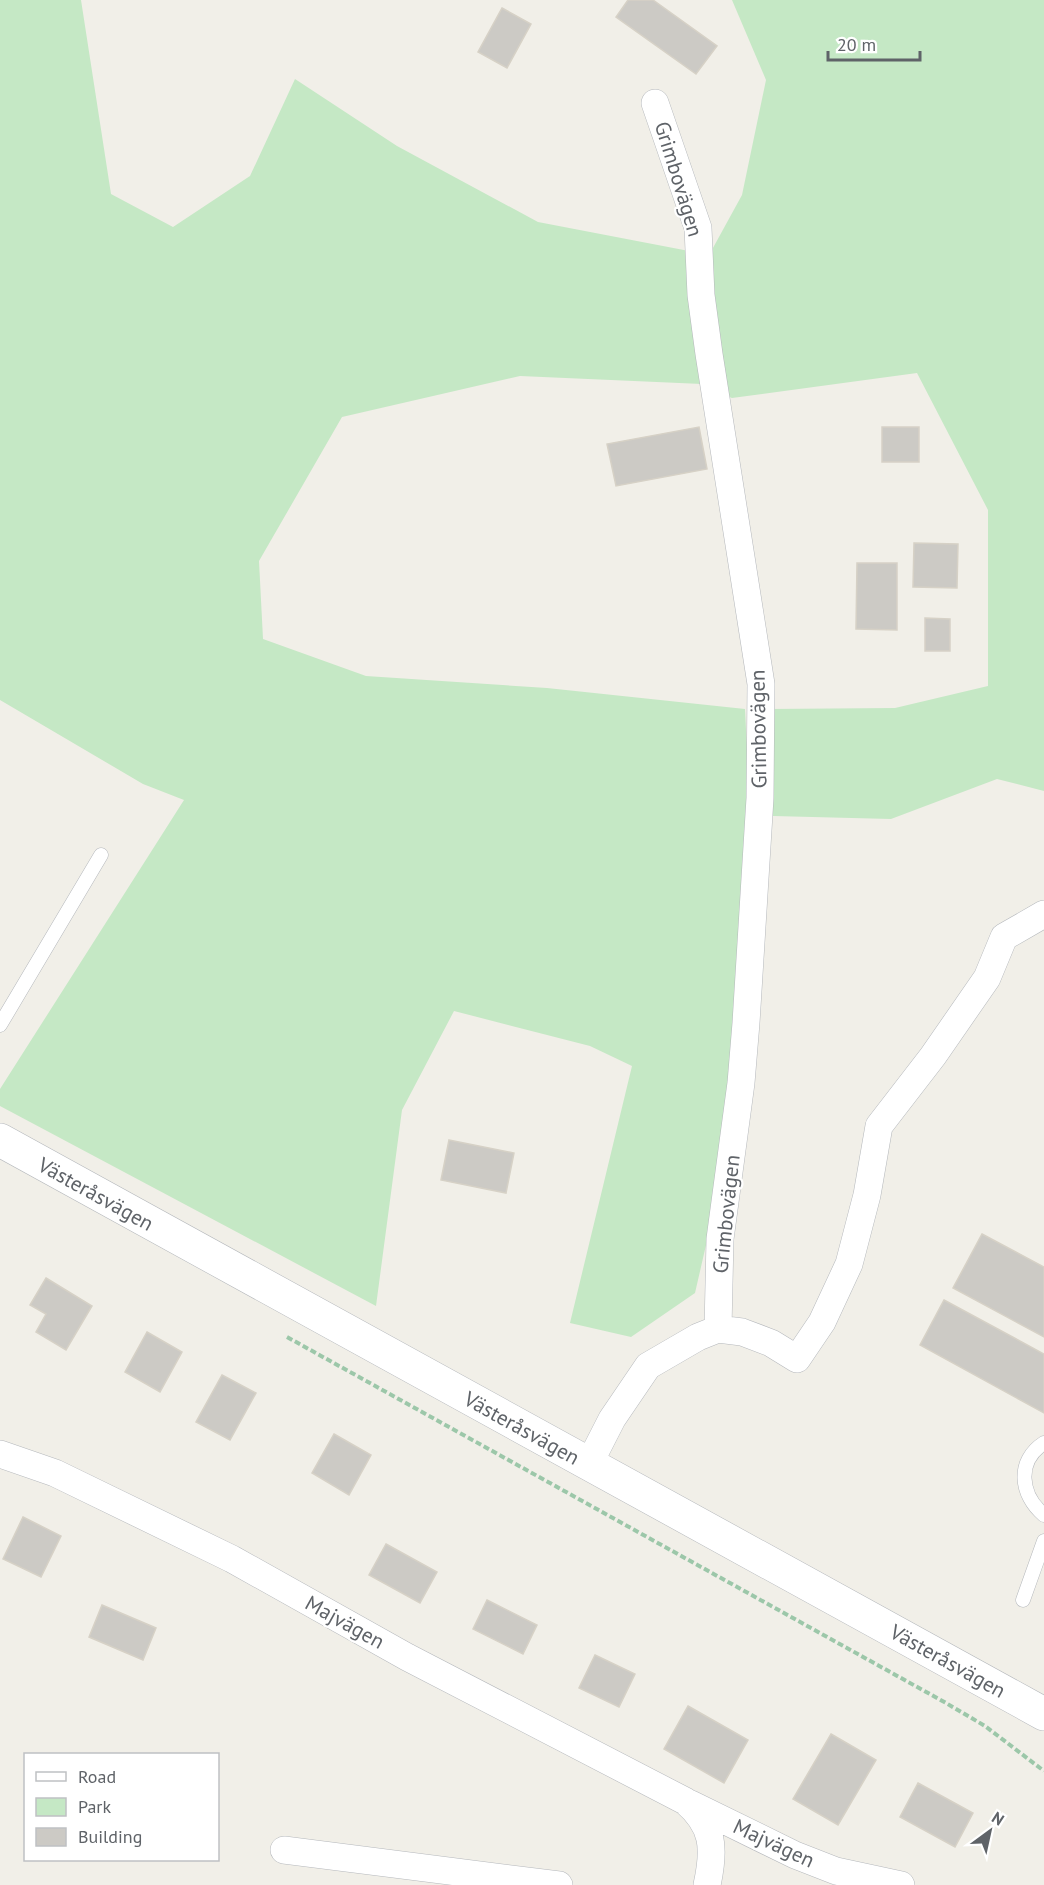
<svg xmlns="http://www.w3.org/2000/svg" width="1044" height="1885" font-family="'PT Sans',sans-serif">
<rect width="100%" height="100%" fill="#f1efe8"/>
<path fill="#c5e8c5" d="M0,0H81L111,194L173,227L250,176L295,79L397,146L538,222L689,251L702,384L520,376L342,417L259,561L263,639L366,676L547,688L745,709L751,831L746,922L715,1206L695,1293L631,1337L570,1323L632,1066L590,1046L454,1011L402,1110L376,1306L0,1106V1089L184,800L143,784L0,700Z
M732,0H1044V791L997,779L891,819L773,816L768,709L895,708L988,686V510L917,373L732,398L724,395L708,257L742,195L766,80Z"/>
<path fill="#cccac5" stroke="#d6d1c6" stroke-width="1.5" d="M628,0H653L717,46L696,74L616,17Z
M502,8L531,24L507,68L478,52Z
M699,427L707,469L616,486L607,444Z
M882,427H919V462H882Z
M914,543L958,544L957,588L913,587Z
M857,563H897V630L856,629Z
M925,618L950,619V651H925Z
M449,1140L514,1153L506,1193L441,1180Z
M982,1234L1044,1267V1337L953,1288Z
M46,1278L92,1306L66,1350L36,1332L46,1314L30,1305Z
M944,1300L1044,1354V1413L920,1345Z
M147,1332L182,1352L160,1392L125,1372Z
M222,1375L256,1393L230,1440L196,1422Z
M334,1434L371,1455L349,1495L312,1473Z
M23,1517L61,1536L41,1577L3,1559Z
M386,1544L437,1572L420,1603L369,1575Z
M487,1600L537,1625L523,1654L473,1629Z
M102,1605L156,1628L143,1660L89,1637Z
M595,1655L635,1674L619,1707L579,1688Z
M688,1706L748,1740L724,1783L664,1749Z
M831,1734L876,1760L838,1825L793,1799Z
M918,1783L973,1813L955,1847L900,1817Z"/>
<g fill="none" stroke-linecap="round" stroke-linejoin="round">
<g stroke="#b5b8bc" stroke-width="15">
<path id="service" d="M0,1025L101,855
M1044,1443C1016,1461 1020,1495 1044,1515
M1023,1600L1044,1541"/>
</g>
<g stroke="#b5b8bc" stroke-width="28">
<path id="minor" d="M655,103L698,228L701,295L709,354L761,684L760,798L746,1023L741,1083L720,1239L718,1329
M0,1454L55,1473L232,1559L407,1657L685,1801C714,1826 715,1848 707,1885
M589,1464L612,1419L648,1366L698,1337L718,1329L742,1332L771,1343L797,1359L822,1322L849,1264L867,1195L879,1126L933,1056L987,978L1004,937L1044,914
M691,1804L795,1855L836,1871L901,1885
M284,1850L559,1885"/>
</g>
<g stroke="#b5b8bc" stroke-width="34">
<path id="tertiary" d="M0,1140L1044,1714"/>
</g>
<path stroke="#9cc7a9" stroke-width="4" stroke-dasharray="6 3" stroke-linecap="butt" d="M287,1337L946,1703L985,1726L1044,1771"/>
<use href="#service" stroke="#fff" stroke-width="14"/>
<use href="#minor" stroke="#fff" stroke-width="27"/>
<use href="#tertiary" stroke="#fff" stroke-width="33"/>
</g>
<g text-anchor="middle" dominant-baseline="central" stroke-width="4.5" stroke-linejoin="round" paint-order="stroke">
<g font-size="21" fill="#5f6368" stroke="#fff">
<text transform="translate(679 179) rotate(73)">Grimbovägen</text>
<text transform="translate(758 729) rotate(-91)">Grimbovägen</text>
<text transform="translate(96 1194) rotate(29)">Västeråsvägen</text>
<text transform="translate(726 1214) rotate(-84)">Grimbovägen</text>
<text transform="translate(522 1428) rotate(29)">Västeråsvägen</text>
<text transform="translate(345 1622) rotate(29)">Majvägen</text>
<text transform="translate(948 1661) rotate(29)">Västeråsvägen</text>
<text transform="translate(774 1843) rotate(25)">Majvägen</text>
</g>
</g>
<rect x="24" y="1753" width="195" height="108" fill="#ffffff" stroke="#bfc1c3" stroke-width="1.5"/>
<rect x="36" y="1772" width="30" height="9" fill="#ffffff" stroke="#bfc1c3" stroke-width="1.5"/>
<text x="78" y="1783" font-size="18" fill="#5f6368">Road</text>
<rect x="36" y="1798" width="30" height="18" fill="#c5e8c5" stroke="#bfc1c3" stroke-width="1.5"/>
<text x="78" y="1813" font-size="18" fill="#5f6368">Park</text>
<rect x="36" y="1828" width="30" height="18" fill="#cccac5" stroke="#bfc1c3" stroke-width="1.5"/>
<text x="78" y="1843" font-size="18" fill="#5f6368">Building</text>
<g transform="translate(990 1831) rotate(33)" stroke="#ffffff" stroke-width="4.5" paint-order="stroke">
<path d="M0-4.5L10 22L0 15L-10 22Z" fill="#5f6368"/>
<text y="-9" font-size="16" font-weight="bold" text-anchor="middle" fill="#5f6368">N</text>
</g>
<path d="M828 51v9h92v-9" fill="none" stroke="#5f6368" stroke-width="3"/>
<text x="837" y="51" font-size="18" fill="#5f6368" stroke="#ffffff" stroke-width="4.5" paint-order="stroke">20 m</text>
</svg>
